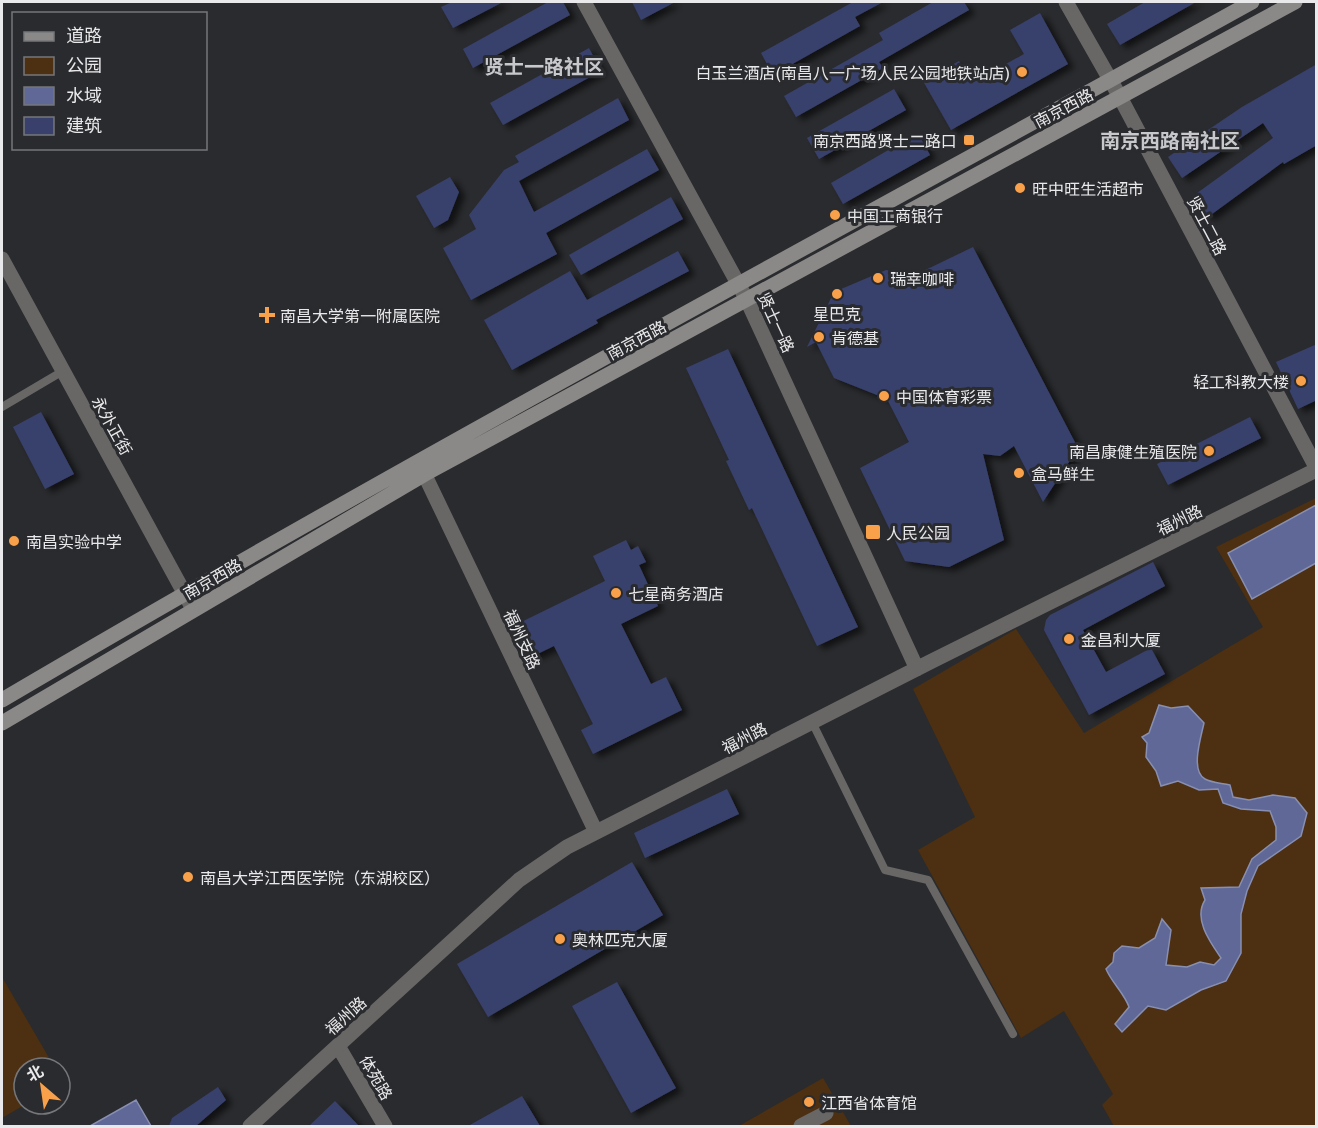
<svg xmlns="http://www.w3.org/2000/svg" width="1318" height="1128" font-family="Literata,'Noto Sans SC',serif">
<defs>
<filter id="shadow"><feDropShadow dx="6" dy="4" stdDeviation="3" flood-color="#0009"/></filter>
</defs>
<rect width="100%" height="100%" fill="#2a2b2e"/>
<path fill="#4d2f11" d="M1316,498V1126H1114L1102,1105L1113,1094L1064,1011L1021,1038L918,850L975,817L913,689L1016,629L1084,733L1263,627L1216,547Z
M2,977L55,1068H24V1104H26L2,1118Z
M823,1078L851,1126H739Z"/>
<path fill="#5f6897" stroke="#888fb0" stroke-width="1.5" d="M1316,505V563L1252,599L1228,553Z
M1159,705L1171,708L1188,706L1204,723C1201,737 1190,771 1205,779C1212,783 1222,783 1230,785L1233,797L1249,800L1273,795L1295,798L1307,813L1301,836L1258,866L1247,891L1241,914V953L1226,981L1201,990L1166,1010L1148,1006L1122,1032L1115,1024L1129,1007C1124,993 1112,983 1106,969L1113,962L1114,953L1122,946L1139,948L1155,938L1162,919L1171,930L1166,965L1187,967L1200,962L1214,965L1221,958C1210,942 1193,919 1205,900L1201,888L1239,887L1252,859L1276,840V827L1270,811L1241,809L1223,803L1218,789L1199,790L1178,781L1161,786L1156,771L1146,757L1147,743L1142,737L1149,733Z
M136,1100L151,1126H90Z"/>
<path fill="#39406c" filter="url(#shadow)" d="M452,2H503L453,28L441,7Z
M548,2H563L570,15L473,68L463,49Z
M632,2H675L641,20Z
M853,2H883L855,17L860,26L773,75L761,53Z
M933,2H964L969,10L879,62L883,68L796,117L784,96L883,40L879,33Z
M1145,2H1196L1120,45L1107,24Z
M1040,13L1068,64L951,130L923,81L959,61L972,83L1024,54L1010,30Z
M589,48L601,71L503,125L490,103Z
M1317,64V145L1284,164L1283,162L1208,217L1193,196L1273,138L1263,123L1182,178L1168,157L1242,107Z
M894,89L906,110L819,159L807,138Z
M618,98L629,120L519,181L534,212L647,149L659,170L546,233L557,254L471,300L443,248L476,229L469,215L504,170L519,162L515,156Z
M918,133L930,155L843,204L831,183Z
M450,177L459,192L448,220L434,228L416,196Z
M671,197L683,219L581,275L569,255Z
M973,247L1078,448L1043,502L1014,446L1000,456L983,454L1004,540L949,567L905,561L860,468L909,442L887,399L834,378L816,342L807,347L834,292L886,270L915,275Z
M678,251L689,271L596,320L598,323L512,370L484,320L570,271L587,300Z
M1317,344V400L1298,409L1276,362Z
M728,349L858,627L817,646L752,508L749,510L726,461L729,460L686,368Z
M41,412L74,474L45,489L13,427Z
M1250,417L1261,438L1168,485L1157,464Z
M626,540L631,550L638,546L646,562L639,565L658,606L621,624L651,684L666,677L682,710L593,754L581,730L593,724L554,646L525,660L509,628L605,581L593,556Z
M1153,562L1165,586L1083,630L1106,672L1151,648L1165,674L1089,715L1044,630L1046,620L1050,615Z
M727,789L739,814L645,858L634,833Z
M632,862L663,915L488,1017L457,964Z
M617,982L676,1088L631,1113L572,1006Z
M218,1087L226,1100L196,1126H169L172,1118Z
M522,1096L540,1126H468Z
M335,1101L359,1126H309Z"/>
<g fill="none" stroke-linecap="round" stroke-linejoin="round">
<path stroke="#696766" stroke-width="8" d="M2,407L63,371
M812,722L885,870L928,880L1013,1034"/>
<path stroke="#696766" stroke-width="15" d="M338,1046L385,1126
M801,1126L826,1113"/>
<path stroke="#696766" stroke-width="15" d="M584,2L747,300L917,669
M1066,2L1120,97L1316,467
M2,259L193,609
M419,463L596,832
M250,1126L519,880L567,847L930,662L1316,470"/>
<path stroke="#8b8987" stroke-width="15" d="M2,700C413,458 834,233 1252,2
M2,723L425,474L1295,2"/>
</g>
<g fill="#f8a14a" stroke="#2a2b2e" stroke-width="2">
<circle cx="1022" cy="72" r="6"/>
<rect x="963" y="134" width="12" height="12" rx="3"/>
<circle cx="1020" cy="188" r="6"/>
<circle cx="835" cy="215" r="6"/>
<circle cx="878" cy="278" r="6"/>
<circle cx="837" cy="294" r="6"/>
<path d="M264 306h6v6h6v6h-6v6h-6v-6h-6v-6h6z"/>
<circle cx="819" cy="337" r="6"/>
<circle cx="1301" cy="381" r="6"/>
<circle cx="884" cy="396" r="6"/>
<circle cx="1209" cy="451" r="6"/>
<circle cx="1019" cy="473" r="6"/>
<rect x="865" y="524" width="16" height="16" rx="3"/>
<circle cx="14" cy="541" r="6"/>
<circle cx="616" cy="593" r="6"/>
<circle cx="1069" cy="639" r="6"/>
<circle cx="188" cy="877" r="6"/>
<circle cx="560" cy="939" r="6"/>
<circle cx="809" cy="1102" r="6"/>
</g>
<g text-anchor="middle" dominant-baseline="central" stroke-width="6" stroke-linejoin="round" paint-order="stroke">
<g font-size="16" fill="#e9e9eb" stroke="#2a2b2e" text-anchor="start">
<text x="1010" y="72" text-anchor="end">白玉兰酒店(南昌八一广场人民公园地铁站店)</text>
<text x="957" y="140" text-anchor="end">南京西路贤士二路口</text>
<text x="1032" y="188">旺中旺生活超市</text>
<text x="847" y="215">中国工商银行</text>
<text x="890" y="278">瑞幸咖啡</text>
<text x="837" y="313" text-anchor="middle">星巴克</text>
<text x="280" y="315">南昌大学第一附属医院</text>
<text x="831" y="337">肯德基</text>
<text x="1289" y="381" text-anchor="end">轻工科教大楼</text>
<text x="896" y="396">中国体育彩票</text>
<text x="1197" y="451" text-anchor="end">南昌康健生殖医院</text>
<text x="1031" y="473">盒马鲜生</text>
<text x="886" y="532">人民公园</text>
<text x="26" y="541">南昌实验中学</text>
<text x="628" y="593">七星商务酒店</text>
<text x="1081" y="639">金昌利大厦</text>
<text x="200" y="877">南昌大学江西医学院（东湖校区）</text>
<text x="572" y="939">奥林匹克大厦</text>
<text x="821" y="1102">江西省体育馆</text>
</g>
<g font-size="16" fill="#e9e9eb" stroke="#2a2b2e">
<text transform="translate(1063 107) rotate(-28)">南京西路</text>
<text transform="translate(1208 225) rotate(62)">贤士二路</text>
<text transform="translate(777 322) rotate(65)">贤士一路</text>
<text transform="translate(636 339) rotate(-28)">南京西路</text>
<text transform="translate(113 425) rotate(61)">永外正街</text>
<text transform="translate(1179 519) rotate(-26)">福州路</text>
<text transform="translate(212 578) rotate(-30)">南京西路</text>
<text transform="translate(523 639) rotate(65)">福州支路</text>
<text transform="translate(744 737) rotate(-27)">福州路</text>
<text transform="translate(345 1015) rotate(-42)">福州路</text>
<text transform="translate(377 1077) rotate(60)">体苑路</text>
</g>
<g font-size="20" font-weight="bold" fill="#c7c8cc" stroke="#2a2b2e">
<text x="544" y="65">贤士一路社区</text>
<text x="1170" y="139">南京西路南社区</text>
</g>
</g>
<rect width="1318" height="1128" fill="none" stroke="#e9e9eb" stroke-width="6"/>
<rect x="12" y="12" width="195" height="138" fill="#2a2b2e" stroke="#76777a" stroke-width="1.5"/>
<rect x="24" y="32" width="30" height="9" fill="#8b8987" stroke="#76777a" stroke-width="1.5"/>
<text x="66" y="42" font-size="18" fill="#e9e9eb">道路</text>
<rect x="24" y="57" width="30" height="18" fill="#4d2f11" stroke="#76777a" stroke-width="1.5"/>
<text x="66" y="72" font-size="18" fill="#e9e9eb">公园</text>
<rect x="24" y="87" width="30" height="18" fill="#5f6897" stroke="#76777a" stroke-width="1.5"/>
<text x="66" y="102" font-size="18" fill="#e9e9eb">水域</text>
<rect x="24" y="117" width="30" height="18" fill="#39406c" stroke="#76777a" stroke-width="1.5"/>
<text x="66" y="132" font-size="18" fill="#e9e9eb">建筑</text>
<g transform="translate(42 1086) rotate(331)"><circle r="28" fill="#2a2b2e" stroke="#76777a" stroke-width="1.5"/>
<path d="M0-4.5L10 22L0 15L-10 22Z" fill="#f8a14a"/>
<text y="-9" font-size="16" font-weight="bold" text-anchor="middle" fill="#e9e9eb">北</text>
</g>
</svg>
